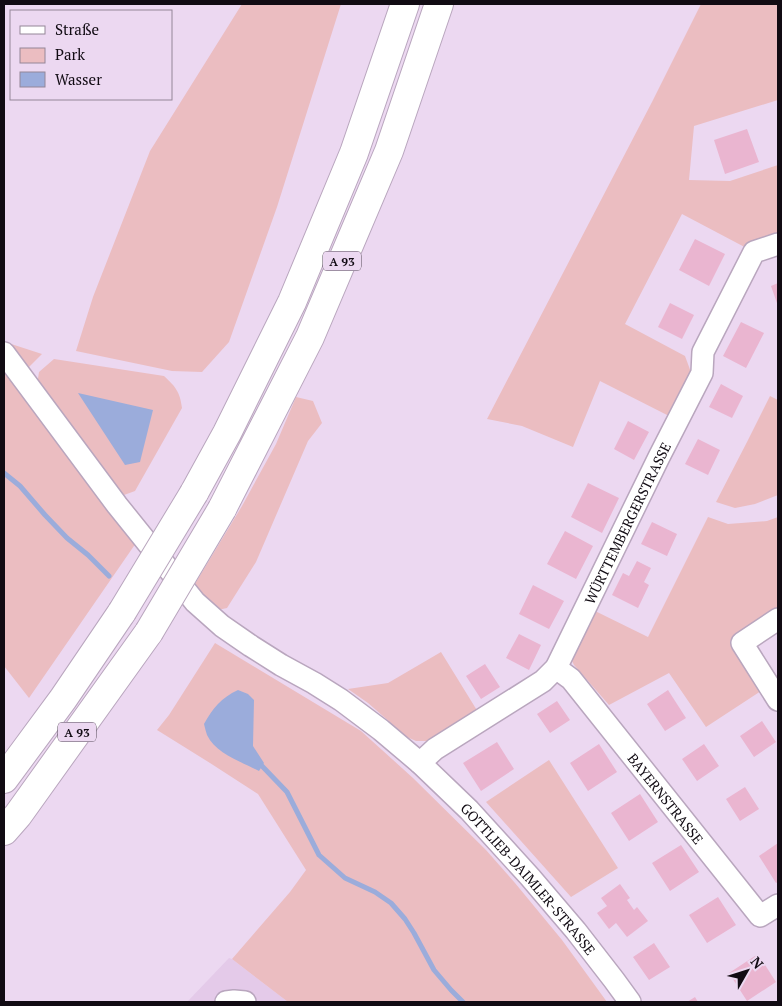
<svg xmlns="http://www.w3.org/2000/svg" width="782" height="1006" font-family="'PT Serif',serif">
<rect width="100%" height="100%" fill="#ecd8f1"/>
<path fill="#e4cae9" d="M229,958L232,959L288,1002H187Z"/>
<path fill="#ebbdc1" d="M242,4H341L277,207L229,342L202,372L172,371L76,351L93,297L150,151Z
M701,4H778V100L694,126L689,180L730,181L778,165V244L754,252L682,214L625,324L685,356L692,375L671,417L600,381L573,447L522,426L487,419L652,102Z
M5,342L42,354L26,370Z
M54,359L164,376C176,387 180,392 182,408L135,491L124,495L116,491L37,385L39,372Z
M4,365L136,543L29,698L4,666Z
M770,396L778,400V495L755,504L735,508L716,502L747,442Z
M296,397L313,401L322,423L308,441L256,562L227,608L218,610L193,587L242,506L276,444Z
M708,517L728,524L767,521L778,517V611L730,641L761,691L706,727L669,673L609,705L574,665L570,657L591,609L648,637Z
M215,643L361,731L413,778L486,850L515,883L562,940L607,1002H288L232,959L290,892L306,870L258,794L210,763L157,730L169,715Z
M441,652L478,712L440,741H416L407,737L368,703L348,689L388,683Z
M549,760L618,868L571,897L486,802Z"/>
<path fill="#9bacdb" d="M78,393L153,410L140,462L125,465Z
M238,690L248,694L254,700L253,746L264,763L259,771C242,762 216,754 207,735C206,732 205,728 204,724C213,708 221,698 238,690Z"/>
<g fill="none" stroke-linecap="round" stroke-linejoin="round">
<path stroke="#9bacdb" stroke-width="5" d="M4,473L20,486L45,515L67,538L88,555L109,576
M262,766L287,792L319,855L345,878L375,892L391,903L405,919L414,933L434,970L451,990L463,1002"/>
</g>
<path fill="#eab5d0" d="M747,129L759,162L725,174L714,140Z
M695,239L725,254L709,286L679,270Z
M778,283V306L771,286Z
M670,303L694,315L682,339L658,327Z
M741,322L764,333L746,368L723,356Z
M721,384L743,396L732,418L709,407Z
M628,421L649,432L634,460L614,449Z
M698,439L720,450L708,475L685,464Z
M588,483L619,498L602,533L571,517Z
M652,522L677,534L667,556L641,544Z
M565,531L593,546L576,579L547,564Z
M637,561L651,568L644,582L649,585L638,608L612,595L623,573L629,576Z
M533,585L564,601L549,629L519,614Z
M519,634L541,645L529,670L506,658Z
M485,664L500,687L481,699L466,676Z
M668,690L686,718L665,731L647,704Z
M557,701L570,720L550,733L537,714Z
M762,721L776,742L754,757L740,736Z
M497,742L514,769L481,791L463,763Z
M599,744L617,772L588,791L570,763Z
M704,744L719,766L697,781L682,759Z
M745,787L759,809L740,821L726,799Z
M640,794L658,822L629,841L611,813Z
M778,843V882L776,883L759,856Z
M681,845L699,872L670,891L652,863Z
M620,884L630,898L627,900L634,910L637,907L648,921L627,937L616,923L609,929L597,913L607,906L601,898Z
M718,897L736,925L707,943L689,915Z
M654,943L670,967L649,980L633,957Z
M758,954L776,982L747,1001L729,973Z
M695,997L698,1002H687Z"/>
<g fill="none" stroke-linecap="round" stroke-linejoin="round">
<g stroke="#b9a6be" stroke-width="24">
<g id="minor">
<path id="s1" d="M4,353L117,505L195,602L222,626L251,646L281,665L314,683L341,700L381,730L420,763L469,810L530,877L576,931L614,980L630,1002"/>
<path d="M778,619L742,643L778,700"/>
<path id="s2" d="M556,668L571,679L760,916L778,905"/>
<path id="s3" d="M420,763L435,749L543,681L556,668L659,457L702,373L703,352L754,252L778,244"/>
<path d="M226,1002L234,1001L245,1002"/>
</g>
</g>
<g stroke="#b9a6be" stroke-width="30">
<path id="highway" d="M194,493L227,433L292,302L354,153L405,4
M222,509L310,337L389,151L439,4
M4,779L63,699L122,612
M4,831L18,815L149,632"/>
</g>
<use href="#minor" stroke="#fff" stroke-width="21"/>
<use href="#highway" stroke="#fff" stroke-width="28"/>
<g stroke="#b9a6be" stroke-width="30" stroke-linecap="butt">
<path id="highway-bridge" d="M122,612L194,493
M149,632L222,509"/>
</g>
<use href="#highway-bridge" stroke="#fff" stroke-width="28"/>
</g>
<g text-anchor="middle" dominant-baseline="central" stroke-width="5" stroke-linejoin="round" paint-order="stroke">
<g fill="#ecd8f1" stroke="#534856" stroke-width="1">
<rect x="323" y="251.5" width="38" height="19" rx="4"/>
<rect x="58" y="722.5" width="38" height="19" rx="4"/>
</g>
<g font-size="12" font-weight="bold" fill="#110b13">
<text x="342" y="261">A 93</text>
<text x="77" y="732">A 93</text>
</g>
<g font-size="14" fill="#110b13" stroke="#ecd8f1">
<text stroke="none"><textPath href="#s3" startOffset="328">WÜRTTEMBERGERSTRASSE</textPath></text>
<text stroke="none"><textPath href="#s2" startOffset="171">BAYERNSTRASSE</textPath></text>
<text stroke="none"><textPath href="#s1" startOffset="750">GOTTLIEB-DAIMLER-STRASSE</textPath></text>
</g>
</g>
<rect width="782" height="1006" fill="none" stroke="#110b13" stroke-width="10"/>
<rect x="10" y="10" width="162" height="90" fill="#ecd8f1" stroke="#948698"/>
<rect x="20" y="26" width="25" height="8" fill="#ffffff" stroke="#948698"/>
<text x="55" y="35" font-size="15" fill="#110b13">Straße</text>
<rect x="20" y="48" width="25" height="15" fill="#ebbdc1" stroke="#948698"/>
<text x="55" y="60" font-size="15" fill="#110b13">Park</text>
<rect x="20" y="72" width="25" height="15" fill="#9bacdb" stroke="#948698"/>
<text x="55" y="85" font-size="15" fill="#110b13">Wasser</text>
<g transform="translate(747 971) rotate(51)" stroke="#ecd8f1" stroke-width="4" paint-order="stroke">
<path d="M0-4L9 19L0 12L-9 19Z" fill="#110b13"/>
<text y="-8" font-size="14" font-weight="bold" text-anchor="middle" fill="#110b13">N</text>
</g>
</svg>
